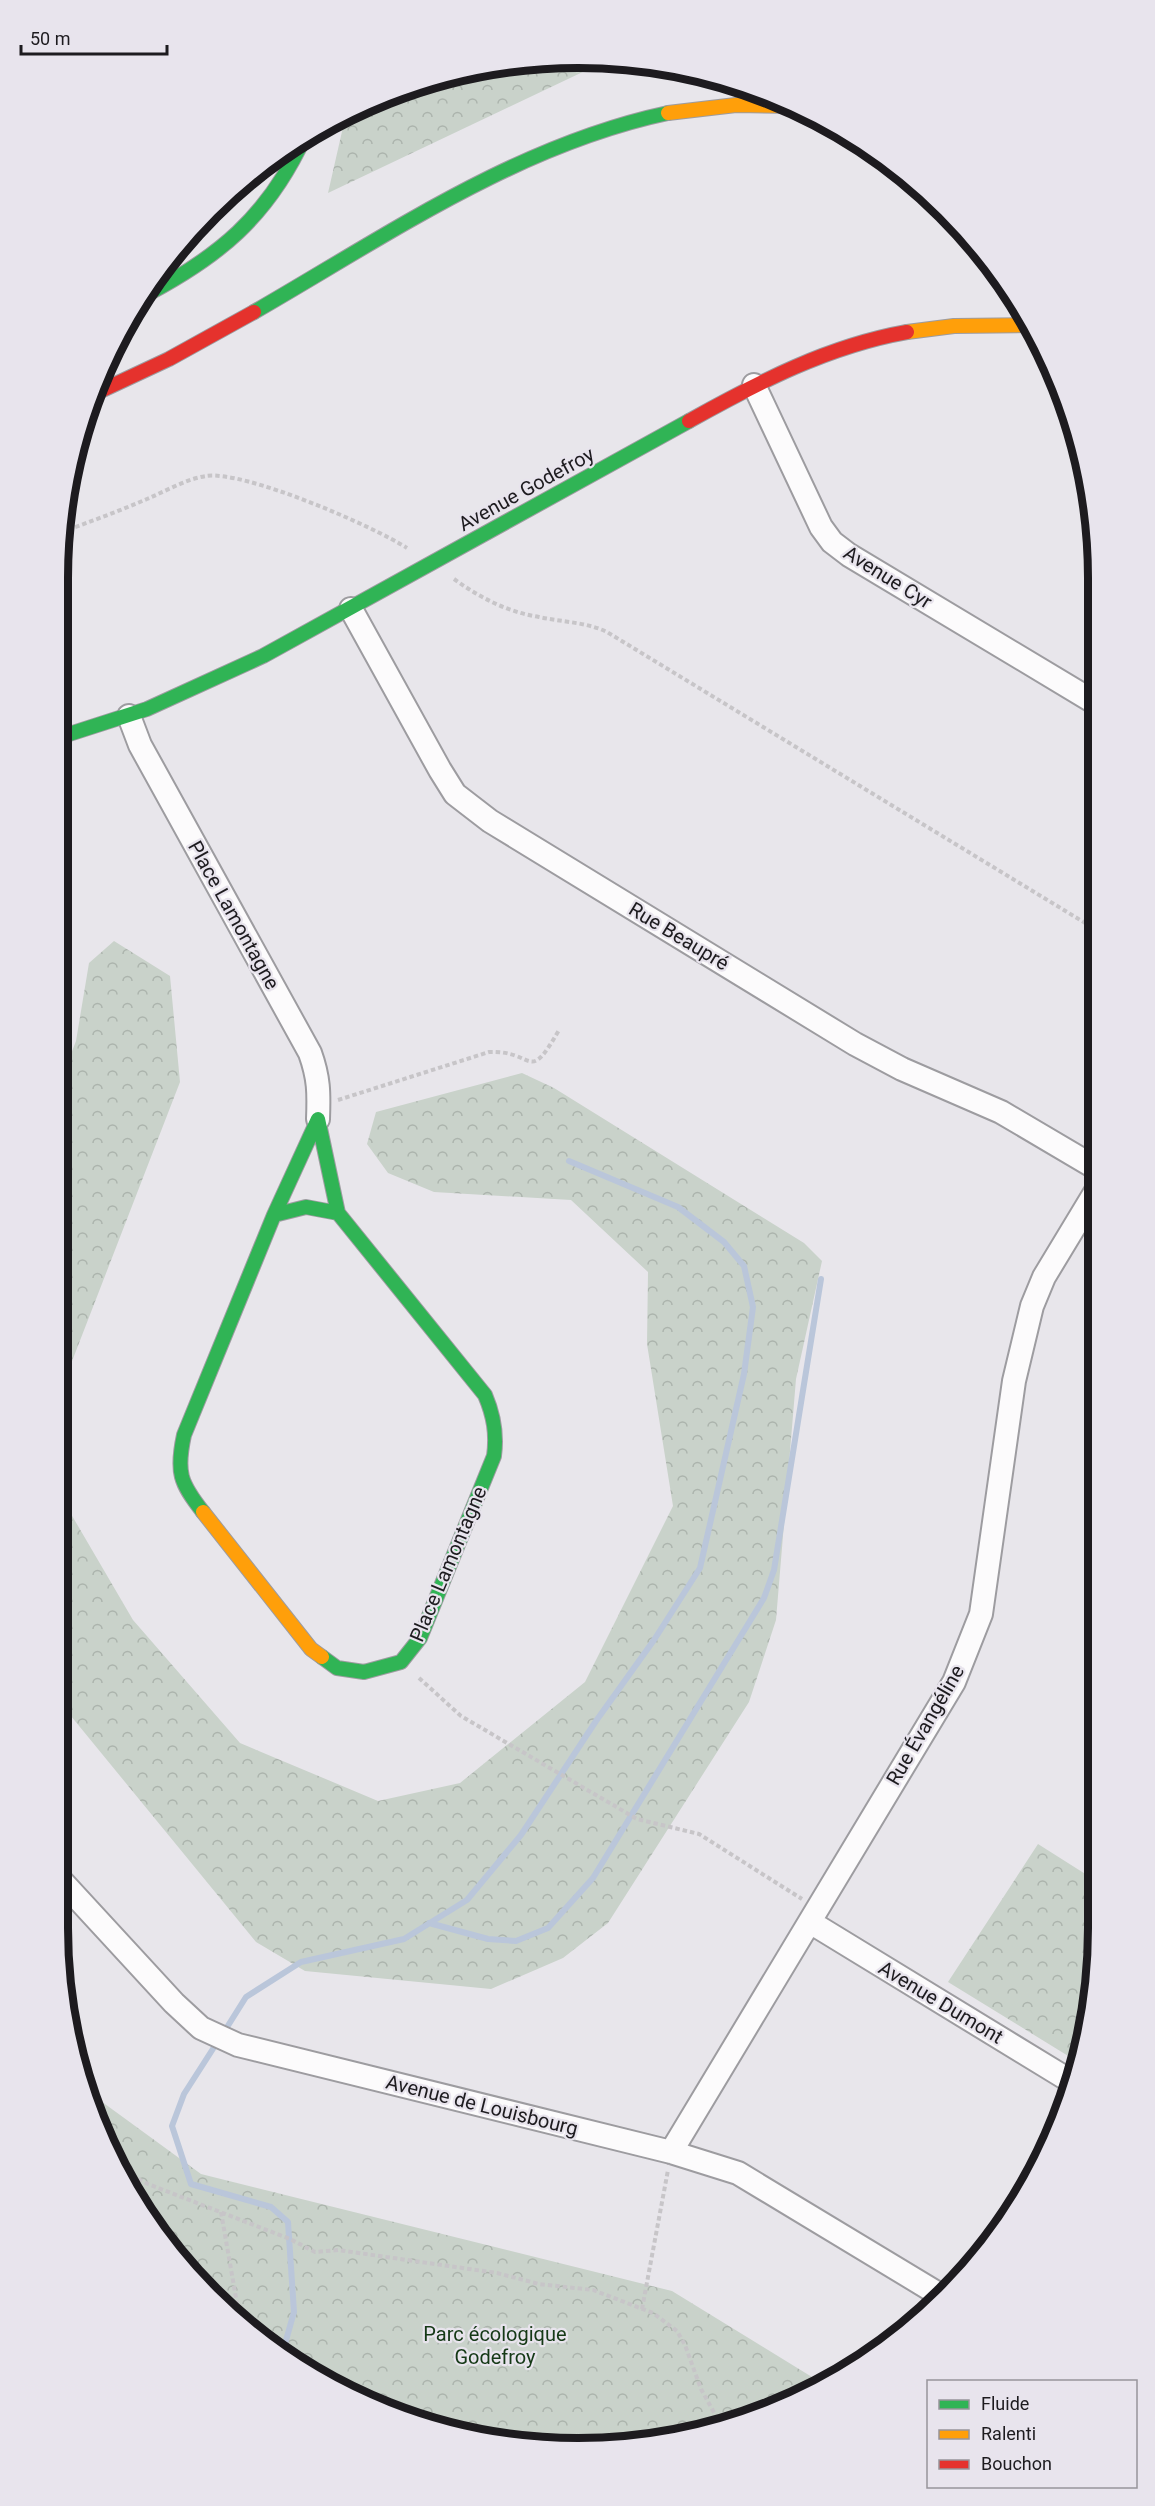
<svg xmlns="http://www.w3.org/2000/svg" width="1155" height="2506" font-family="Roboto,sans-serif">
<defs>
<pattern id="forest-crowns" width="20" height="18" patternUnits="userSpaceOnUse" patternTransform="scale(1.5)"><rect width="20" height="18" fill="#c9d2ca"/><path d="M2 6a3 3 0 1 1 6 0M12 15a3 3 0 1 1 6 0" fill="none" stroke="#acb4ad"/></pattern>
</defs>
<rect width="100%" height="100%" fill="#e8e6eb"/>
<path fill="url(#forest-crowns)" d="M577,57L608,60L328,193L346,114L378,97L476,67Z
M114,941L170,976L180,1082L57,1400V1090L76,1041L89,963Z
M522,1073L554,1088L804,1243L822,1261L796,1379L776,1620L749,1702L608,1923L563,1958L491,1989L305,1971L256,1942L57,1699V1437L71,1514L133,1620L240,1743L378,1801L460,1783L585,1682L673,1506L647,1344L648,1272L571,1200L434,1192L388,1173L367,1144L376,1112Z
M1038,1844L1098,1882C1098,1942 1096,2004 1078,2062L948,1982Z
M83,2088L201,2174L672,2291L825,2385L744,2421L646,2444L476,2439L318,2379L186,2271L127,2188L85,2096Z"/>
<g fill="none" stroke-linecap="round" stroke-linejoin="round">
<path stroke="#bac6da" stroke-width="6" d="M429,1923L488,1939L516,1941L548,1928L593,1878L764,1598L774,1570L821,1279
M224,2032L246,1997L301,1962L404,1939L467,1900L521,1835L596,1721L654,1640L700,1568L744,1374L753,1307L744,1266L724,1242L678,1207L569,1161
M218,2041L184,2094L172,2126L191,2184L271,2207L288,2222L294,2312L283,2351"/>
<g stroke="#9d9ca0" stroke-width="26">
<path id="street" d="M754,385L821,527L832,542L849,555L1094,702
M351,609L440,770L455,794L490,821L855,1044L902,1069L1001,1112L1096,1168
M129,716L140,745L310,1053C319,1078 319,1093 318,1119
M57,1876L174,2003L201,2028L238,2045L671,2152L738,2173L940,2295
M810,1922L1072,2082
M671,2152L954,1682L981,1614L1014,1381L1032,1306L1044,1277L1096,1191"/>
</g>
<g stroke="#9d9ca0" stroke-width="16">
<path id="fast" d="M140,298C218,258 268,217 305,136
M254,312C386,236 517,145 668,113
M57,738L147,709L263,656L689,421
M274,1215L306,1207L338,1213L485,1395C494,1416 497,1434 494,1456L420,1638L401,1662L364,1672L337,1668L322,1657
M203,1512C180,1483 176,1472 184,1435L274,1215L318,1119L338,1213"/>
</g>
<g stroke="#9d9ca0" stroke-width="16">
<path id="slow" d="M668,113L736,105L793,106
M907,332L954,326L1028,325
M203,1512L311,1649L322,1657"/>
</g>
<g stroke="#9d9ca0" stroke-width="16">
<path id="jam" d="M92,395L169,359L254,312
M689,421C759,382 828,346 907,332"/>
</g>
<path stroke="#c7c5c8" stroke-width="4" stroke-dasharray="4.5 3" stroke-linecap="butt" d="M61,532C90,522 119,511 147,499C166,491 186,479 206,476C244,470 373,526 407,548
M454,579C479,597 507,612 539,617C562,622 586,622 607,632L1095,929
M338,1100L489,1052C536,1050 527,1086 559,1030
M419,1678L461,1716L637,1819L699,1834L802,1899
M118,2169L148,2184L290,2239L315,2252L338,2250L497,2273L539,2284L593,2290L653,2313L677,2331L685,2345L701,2389L722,2427
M221,2212L239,2315
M642,2309L668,2170"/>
<use href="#street" stroke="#fcfbfc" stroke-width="22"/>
<use href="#fast" stroke="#30b455" stroke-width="14"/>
<use href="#slow" stroke="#ff9f0a" stroke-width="14"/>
<use href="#jam" stroke="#e5322d" stroke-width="14"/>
</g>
<g text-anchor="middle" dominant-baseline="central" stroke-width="4.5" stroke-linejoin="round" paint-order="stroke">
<g font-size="20" fill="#1d1b1f" stroke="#e8e4ed">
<text transform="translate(526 489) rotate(-29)">Avenue Godefroy</text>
<text transform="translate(888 577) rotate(32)">Avenue Cyr</text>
<text transform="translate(234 915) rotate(61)">Place Lamontagne</text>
<text transform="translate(679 936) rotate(31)">Rue Beaupré</text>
<text transform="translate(448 1564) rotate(-67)">Place Lamontagne</text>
<text transform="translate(925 1725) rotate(-60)">Rue Évangéline</text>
<text transform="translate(941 2002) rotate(31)">Avenue Dumont</text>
<text transform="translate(482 2105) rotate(14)">Avenue de Louisbourg</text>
</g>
<g font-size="20" fill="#153916" stroke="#e8e4ed">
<text x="495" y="2334">Parc écologique<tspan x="495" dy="23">Godefroy</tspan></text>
</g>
</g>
<path d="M0 0H1155V2506H0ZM578 68H578A510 510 0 0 1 1088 578V1928A510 510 0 0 1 578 2438H578A510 510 0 0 1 68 1928V578A510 510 0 0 1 578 68Z" fill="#e8e4ed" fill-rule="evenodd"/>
<path fill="none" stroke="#1d1b1f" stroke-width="8" d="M578 68H578A510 510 0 0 1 1088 578V1928A510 510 0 0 1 578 2438H578A510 510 0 0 1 68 1928V578A510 510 0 0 1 578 68Z"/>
<rect x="927" y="2380" width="210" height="108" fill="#e8e4ed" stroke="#97949b" stroke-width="1.5"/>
<rect x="939" y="2400" width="30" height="9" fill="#30b455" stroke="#97949b" stroke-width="1.5"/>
<text x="981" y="2410" font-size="18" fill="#1d1b1f">Fluide</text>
<rect x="939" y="2430" width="30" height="9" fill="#ff9f0a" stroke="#97949b" stroke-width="1.5"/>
<text x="981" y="2440" font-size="18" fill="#1d1b1f">Ralenti</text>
<rect x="939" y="2460" width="30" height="9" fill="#e5322d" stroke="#97949b" stroke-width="1.5"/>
<text x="981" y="2470" font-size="18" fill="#1d1b1f">Bouchon</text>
<path d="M21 45v9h146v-9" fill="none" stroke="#1d1b1f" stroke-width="3"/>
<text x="30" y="45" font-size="18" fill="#1d1b1f" stroke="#e8e4ed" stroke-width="4.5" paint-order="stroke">50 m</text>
</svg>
